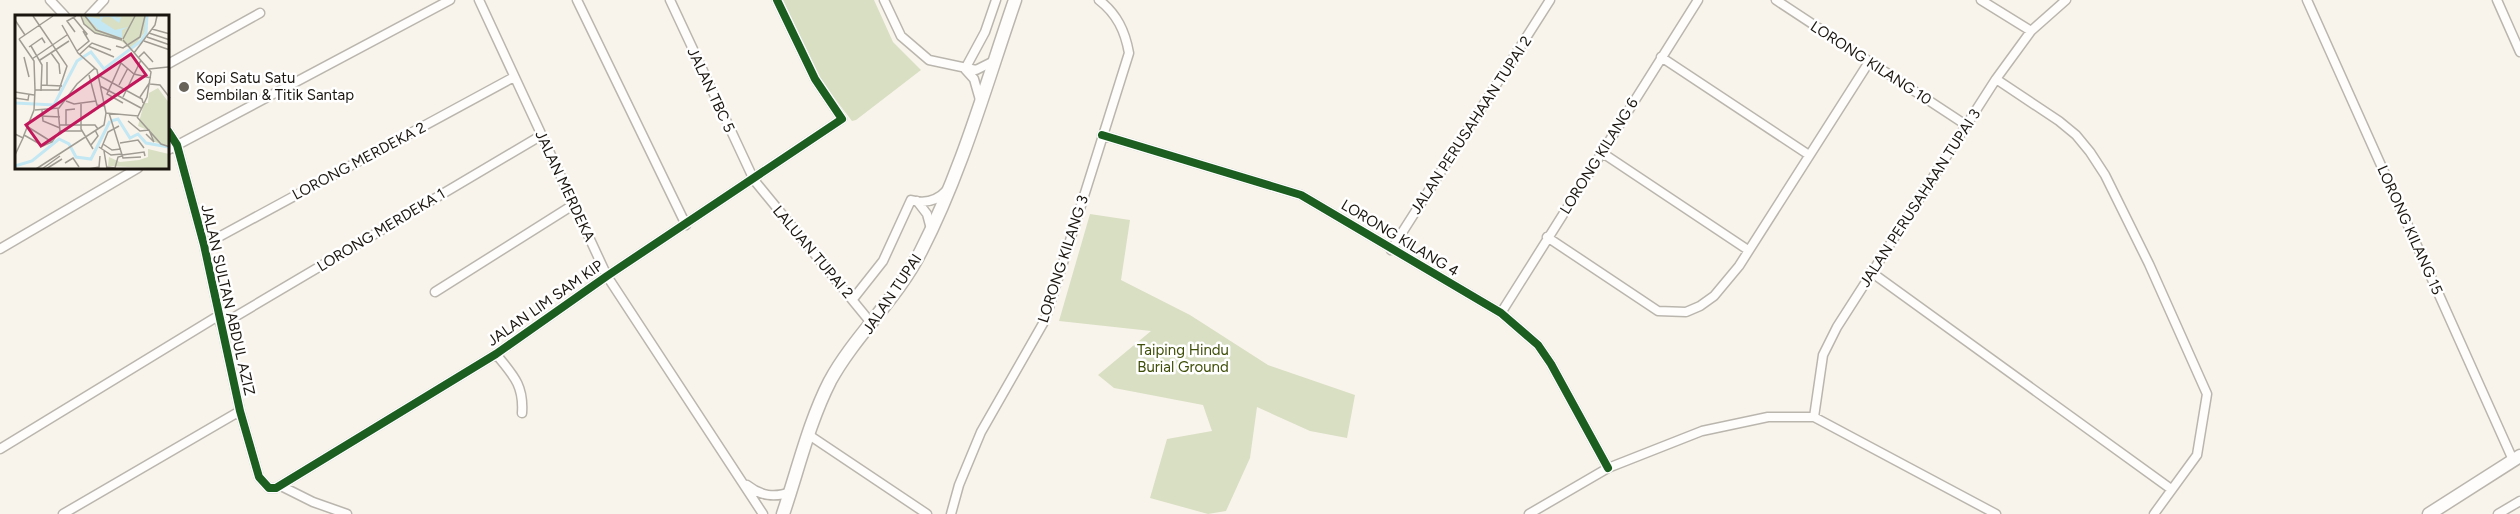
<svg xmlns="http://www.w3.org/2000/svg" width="2520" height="514" font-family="Figtree,sans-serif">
<rect width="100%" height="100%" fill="#f9f4eb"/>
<path fill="#d9dfc3" d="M783,0H874L893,42L921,70L856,120L852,121L819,78Z
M1090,214L1130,220L1121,280L1190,315L1268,365L1355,395L1347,438L1310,431L1257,407L1250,458L1226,511L1208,514L1150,498L1167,439L1212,431L1203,405L1114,388L1098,375L1151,331L1059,321Z"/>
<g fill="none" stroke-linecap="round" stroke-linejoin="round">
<g stroke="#bab6ae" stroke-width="11">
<path id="minor" d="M50,0L65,16
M479,0L607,276L763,514
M577,0L686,225
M670,0L754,180L872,324
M884,0L901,36L929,60L976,70L994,61
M1776,0L1966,125
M1981,0L2031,31
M2307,0L2513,460
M2497,0L2520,52
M89,16L104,0
M1661,57L1809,155
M168,64L260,13
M965,69L985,32L996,0
M965,69L974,79L980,100
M1996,79L2059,121L2076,135L2090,152L2105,175L2149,264L2207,394L2197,455L2154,514
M168,131L177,145L204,245L240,411L259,477L269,488H276L496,354L607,276L842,119L815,79L777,0
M1102,135L1301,195L1501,313L1538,345L1551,364L1608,468
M168,150L450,0
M1601,152L1748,250
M917,201L927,214L931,229
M1547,237L1658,311L1686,312L1700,306L1714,296L1739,266L1869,62
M204,245L514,77
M0,249L138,168
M1391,250L1550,0
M1871,272L2171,489
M435,292L573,205
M853,299L883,261L911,200C925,204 937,201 947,190
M1501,313L1698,0
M221,325L542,135
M496,354C513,375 524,385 522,413
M1814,417L1823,355L1837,327L1996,79L2031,31L2066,0
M809,435L927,514
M0,449L218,316
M747,485C761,496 774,498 791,492
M281,486L313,502L347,514
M63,514L240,411
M951,514L959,485L981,432L1045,320L1129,53C1125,31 1117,14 1099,0
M1529,514L1608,468L1702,431L1768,417H1814L1996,514
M2498,514L2520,501"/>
</g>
<g stroke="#bab6ae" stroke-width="15">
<path id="secondary" d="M783,514C798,470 809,422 830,381C855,335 897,299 921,251C962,171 986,84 1015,0
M2429,514L2520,456"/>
</g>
<use href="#minor" stroke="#fefdfc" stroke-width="8"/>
<use href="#secondary" stroke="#fefdfc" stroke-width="12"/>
<g stroke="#fff" stroke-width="11">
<path id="cycleway" d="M168,131L177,145L204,245L240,411L259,477L269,488H276L496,354L607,276L842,119L815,79L777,0
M1102,135L1301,195L1501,313L1538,345L1551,364L1608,468"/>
</g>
<use href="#cycleway" stroke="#1b5e20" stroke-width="8"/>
</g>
<circle fill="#68645c" stroke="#fff" stroke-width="2" cx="184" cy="87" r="6"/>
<g text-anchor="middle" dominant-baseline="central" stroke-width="5" stroke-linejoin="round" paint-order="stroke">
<g font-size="15" fill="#1a160f" stroke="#fff">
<text transform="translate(1871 63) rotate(33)">LORONG KILANG 10</text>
<text transform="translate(711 90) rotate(65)">JALAN TBC 5</text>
<text transform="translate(1471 125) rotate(-57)">JALAN PERUSAHAAN TUPAI 2</text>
<text transform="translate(1599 156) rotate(-58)">LORONG KILANG 6</text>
<text transform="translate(359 161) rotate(-28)">LORONG MERDEKA 2</text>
<text transform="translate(565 186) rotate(65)">JALAN MERDEKA</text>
<text transform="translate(1920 198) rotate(-57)">JALAN PERUSAHAAN TUPAI 3</text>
<text transform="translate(381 230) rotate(-31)">LORONG MERDEKA 1</text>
<text transform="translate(2410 230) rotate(66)">LORONG KILANG 15</text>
<text transform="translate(1400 238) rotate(31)">LORONG KILANG 4</text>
<text transform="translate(813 252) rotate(50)">LALUAN TUPAI 2</text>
<text transform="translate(1063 259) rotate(-72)">LORONG KILANG 3</text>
<text transform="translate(892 294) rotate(-56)">JALAN TUPAI</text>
<text transform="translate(228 300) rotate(77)">JALAN SULTAN ABDUL AZIZ</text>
<text transform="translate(545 303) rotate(-35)">JALAN LIM SAM KIP</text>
</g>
<g font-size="15" fill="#1a160f" stroke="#fff" text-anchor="start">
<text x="196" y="78">Kopi Satu Satu<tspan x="196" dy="17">Sembilan &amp; Titik Santap</tspan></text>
</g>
<g font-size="15" fill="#3e4e07" stroke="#fff">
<text x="1183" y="350">Taiping Hindu<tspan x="1183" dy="17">Burial Ground</tspan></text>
</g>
</g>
<g transform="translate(15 15)">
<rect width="154" height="154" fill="#f9f4eb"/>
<path d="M67,1H132L130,17L117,34L106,26L80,18L69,9ZM143,73L154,88V132L140,127L135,116L123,111L129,88H133L134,78ZM133,134L154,139V154L93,151L94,142L105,147L124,145L133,142Z" fill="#d9dfc3"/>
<path d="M70,1L85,4V1H103L100,3L106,2L104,8L96,2H88L86,6L100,15L113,12L107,15V23L84,15Z" fill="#c3e7f3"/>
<path fill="none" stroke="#c3e7f3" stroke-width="3" d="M0,88L39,90L62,46L76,37L89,54L126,26L131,18L132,1M96,106L103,104L115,123L123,119L131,128L154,132M0,151L17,146L44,124L54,129L61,142L76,144L95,106"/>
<path fill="none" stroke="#a09b93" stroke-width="1.5" d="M18,1L52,51L44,75H20M66,1L69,9L80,18L107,25M70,1L81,15L107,24M58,2L72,19L70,21M0,5L10,20M47,10L63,38L82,55L91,98M137,14L155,19M60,17L52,6L61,1M134,18L155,25M132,22L155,30M4,24L38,1M108,24L120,1M129,26L155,35M16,31L27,50L26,76M73,31L99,42M101,31L108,33L125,22L130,1M14,32L27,23L30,28M62,36L74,26L68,16M36,38L44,49L45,59M119,38L140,10L142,1M65,39L77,28L96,35M9,42L14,62M124,42L129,37L138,47M17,44L52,20M25,45L54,26M134,54L153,52M74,60L82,90L89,91M83,60L127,84L128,88M135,69L145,70L155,83M26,70L47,71M32,70V47M104,70L113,53M85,71L126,93M0,77L19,80M108,82L126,45M125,82L135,67M0,83L13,85L14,79M51,86L59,89L81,86M108,88L92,79L106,48L119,59L136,63M66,89V114L78,134M20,95L44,93L62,69L80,53M27,95L28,106L45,113M94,98L108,143L126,142M26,101L45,102M122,102L146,129L155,132M113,106L125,116L134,115L139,127L131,119M45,110H80L83,114M51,110V95L60,94M13,112L37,127M45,116H67M0,119L8,123L9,120L19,95L20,75L19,46L4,24M9,120L28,131L37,127L45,116L43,94M105,128L123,125L129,133M88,129L97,135L106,134M76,130L83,121L80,115M84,132L96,140L107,139M86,134L93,117L104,111M89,136L92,154M0,140L8,123M107,140L129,137L130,141M50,148L58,143L64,152M92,152L100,153L103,142L107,141M21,154L89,110L91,98L123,101L132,82L136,57L108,25M27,154L45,141M31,154L47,144M74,154L84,152L85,141"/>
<path fill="#c2185b" fill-opacity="0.15" stroke="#c2185b" stroke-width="3" d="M116,39L131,60L26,131L11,110Z"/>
<rect width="154" height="154" fill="none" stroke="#1a160f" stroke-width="3"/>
</g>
</svg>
